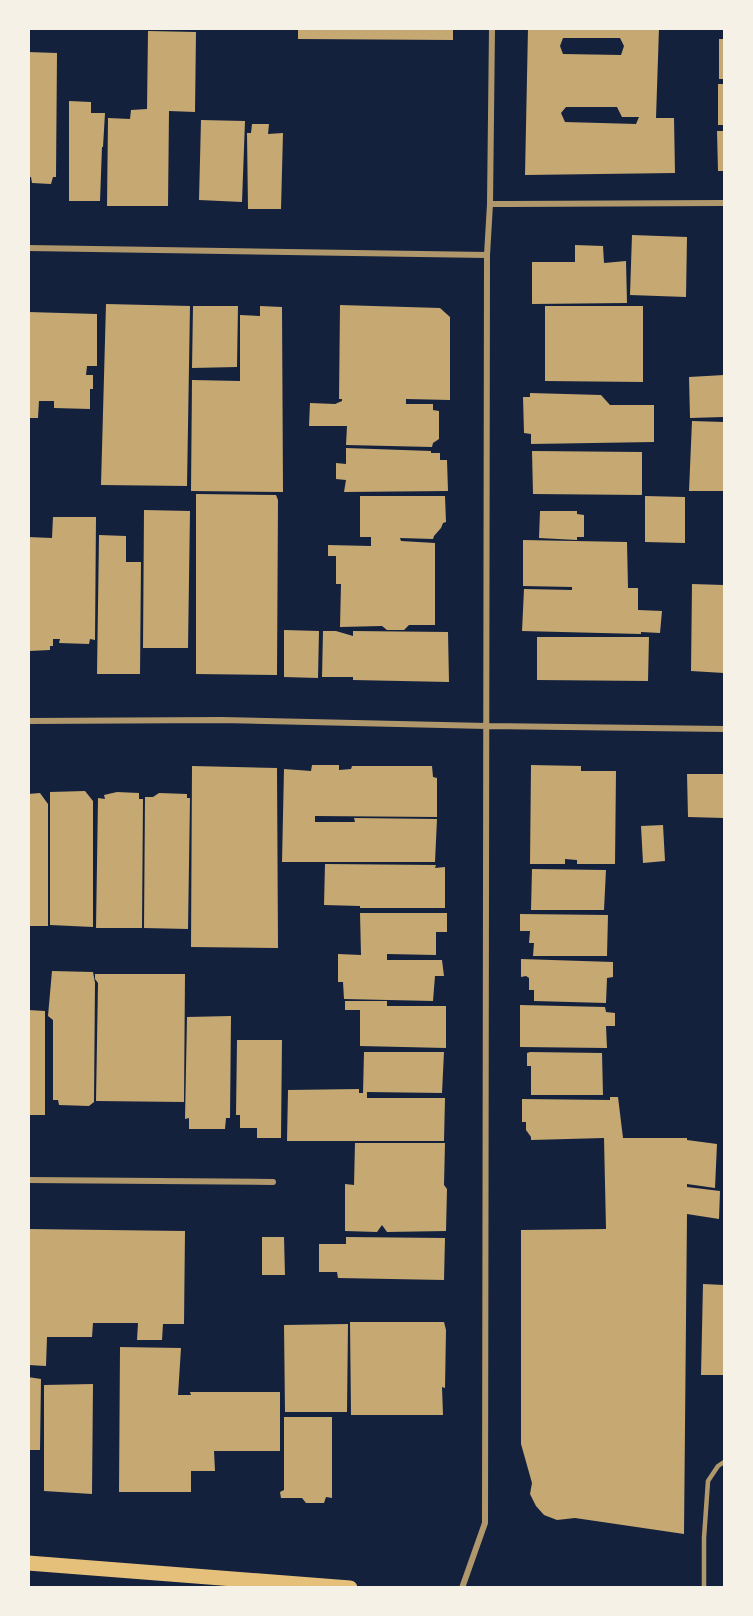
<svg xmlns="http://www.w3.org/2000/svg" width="753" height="1616" font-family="'Work Sans',sans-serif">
<rect width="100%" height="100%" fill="#14213d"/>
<path fill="#c6a872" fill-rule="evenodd" d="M298,28H453V40L298,39Z
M528,28H659L656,118H674L675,173L525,175ZM563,38H620L624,46L621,55L563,54L560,46ZM566,107H617L622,117H639L636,124L565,122L561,113Z
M148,31L196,32L195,112L169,111L168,206H107L108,118L130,119L131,110L147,109Z
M719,39H724V79H719Z
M28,52L57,53L56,177H53L51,184L32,183L31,177H28Z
M718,84H724V125H718Z
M69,101L91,102V113H105L103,147H102L100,201H69Z
M201,120L245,121L242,202L199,200Z
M252,124H269L268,134L283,133L281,209H248L247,133H251Z
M717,131H724V171H718Z
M632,235L687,237L686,297L630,295Z
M575,245L603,246L604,263L626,261L627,303L532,304V262H575Z
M106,304L190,306L187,486L101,485Z
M340,305L440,308L450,317V400L406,399V404H433V410L439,411V439L433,443L432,447L346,445L347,426H309L310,403L335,404L342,401V399H339Z
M193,306H238L237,367L192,368Z
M260,306L282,307L283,492L191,491L192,380L240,381V315L260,316Z
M545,306H643V382L545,381Z
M28,312L97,314V366H87L86,375H93V389H90V409L54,408V401H39L38,418H28Z
M724,375V417L690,418L689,377Z
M530,393L601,395L610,405H654V442L531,444V434L524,433L523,397H530Z
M692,421L724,422V491H689Z
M346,448L431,451V453H440V460H447L448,491L344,492L346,480L336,479V463L346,464Z
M532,451L642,452V495L533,494Z
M196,494L276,495L278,500L277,675L196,674Z
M360,496H445L446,522L443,523L441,528L434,536L433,539L400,538L401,541L435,543V625H409L404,630H387L382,626L340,627L341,584H336V556H328V545L371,546V537H360Z
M645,496L685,497V543L645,542Z
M144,510L190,511L188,648H143Z
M540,511H577V514L584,515V537H577V540L539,538Z
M53,517H96L95,640L90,639L89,644L59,643L60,639H53V646H50V650L29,651L28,537L52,538Z
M99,535L126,536V562H141L140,674H97Z
M523,540L627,542L628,588H638V610L662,611L660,633L641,632V634L522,631L524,589L572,590V587L523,586Z
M692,584L724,585V673L691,671Z
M284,630L319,631L318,678L284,677Z
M323,631H336L353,636V631L448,632L449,682L353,680V677H322Z
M537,637H649L648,681L537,680Z
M312,765H339V770L351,769L352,766H432L433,777L437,778V817L315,816V822H355L354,818L437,819L435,862H282L284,769L311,771Z
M531,765L581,766V771H616L615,864H577V860L565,859V864H530Z
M192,766L277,768L278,948L191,947Z
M687,774H724V818L688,817Z
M85,791L93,801V927L50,925V792Z
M117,792L139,793V799H143L142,928H96L98,798L105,799L104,795Z
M40,793L48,804V926H28V794Z
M159,793L187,794V798H190L188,929L144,928L145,797H153Z
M663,825L665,861L643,863L641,826Z
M325,864L436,865L435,868L445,867V908H360V906L324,905Z
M532,869L606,870L604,910H531Z
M360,913H447V932H436V955L387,954V960H442L444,976H435L433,1001L344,999L343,982H338V954L361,955Z
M520,914L608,915L607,956H533L534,943H529L530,931H520Z
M521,959L613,962V977L607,978L606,1003L534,1001V990H529V978L526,976L521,977Z
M52,971L93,972L95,983L94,1102L89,1106L59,1105L58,1100H53V1020L48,1016Z
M95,974H185L184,1102L96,1101L98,983L95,979Z
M345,1001H387V1006H446V1048L360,1046V1010H345Z
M520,1005L605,1007L606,1012L615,1013V1026H606L607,1048L520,1047Z
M28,1010L45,1011V1115H28Z
M231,1016L230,1118H226L225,1129H189V1118L185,1119L187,1017Z
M237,1040H282L281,1138H257V1128H240V1115H236Z
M364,1052H444L442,1093L367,1092V1098H445L444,1141H287L288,1090L359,1089V1093H363Z
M530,1052L602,1053L603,1095H531V1066H527V1053Z
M610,1097H618L623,1138H687V1140L717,1144L715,1188L687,1184V1187L720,1191L719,1219L687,1214L684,1534L575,1518L557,1520L544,1515L536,1506L530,1494L532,1483L521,1444V1230L606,1229L604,1138L531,1140V1137L526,1130V1122H522V1099L610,1100Z
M355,1143H445L444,1185L447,1189L446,1231L387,1232L382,1225L377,1232L345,1231V1184L354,1185Z
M28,1229L185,1231L184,1324H163L162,1340H137L138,1323H93L92,1337H47L46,1366L28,1365Z
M262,1237H284L285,1275H262Z
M346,1237L445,1238L444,1280L338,1278L337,1272H319V1244H346Z
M703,1284L724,1285V1375H701Z
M350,1322H444L446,1330L445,1388L442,1387L443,1415H351Z
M348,1324L347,1412H285L284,1325Z
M120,1347L181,1348L178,1395H191L190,1392H280V1451H214L215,1471H191V1492H119Z
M28,1377L41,1379L40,1450H28Z
M93,1384L92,1494L44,1491V1385Z
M284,1417H332V1498L326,1497L324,1503H306L302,1498H281L280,1492L284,1490Z"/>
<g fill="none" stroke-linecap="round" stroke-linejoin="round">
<path stroke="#b1986c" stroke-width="4.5" d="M704,1588V1538L708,1481L718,1466L724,1462"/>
<path stroke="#b1986c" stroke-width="6" d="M490,204L724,203
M28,248L487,255
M28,721L222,720L487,726L724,729
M28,1180L273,1182
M462,1588L485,1523L487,255L490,204L492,28"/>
<path stroke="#e5c07b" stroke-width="15" d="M28,1563L350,1588"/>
</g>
<rect width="753" height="1616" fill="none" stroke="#f6f1e7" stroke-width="60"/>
</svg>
